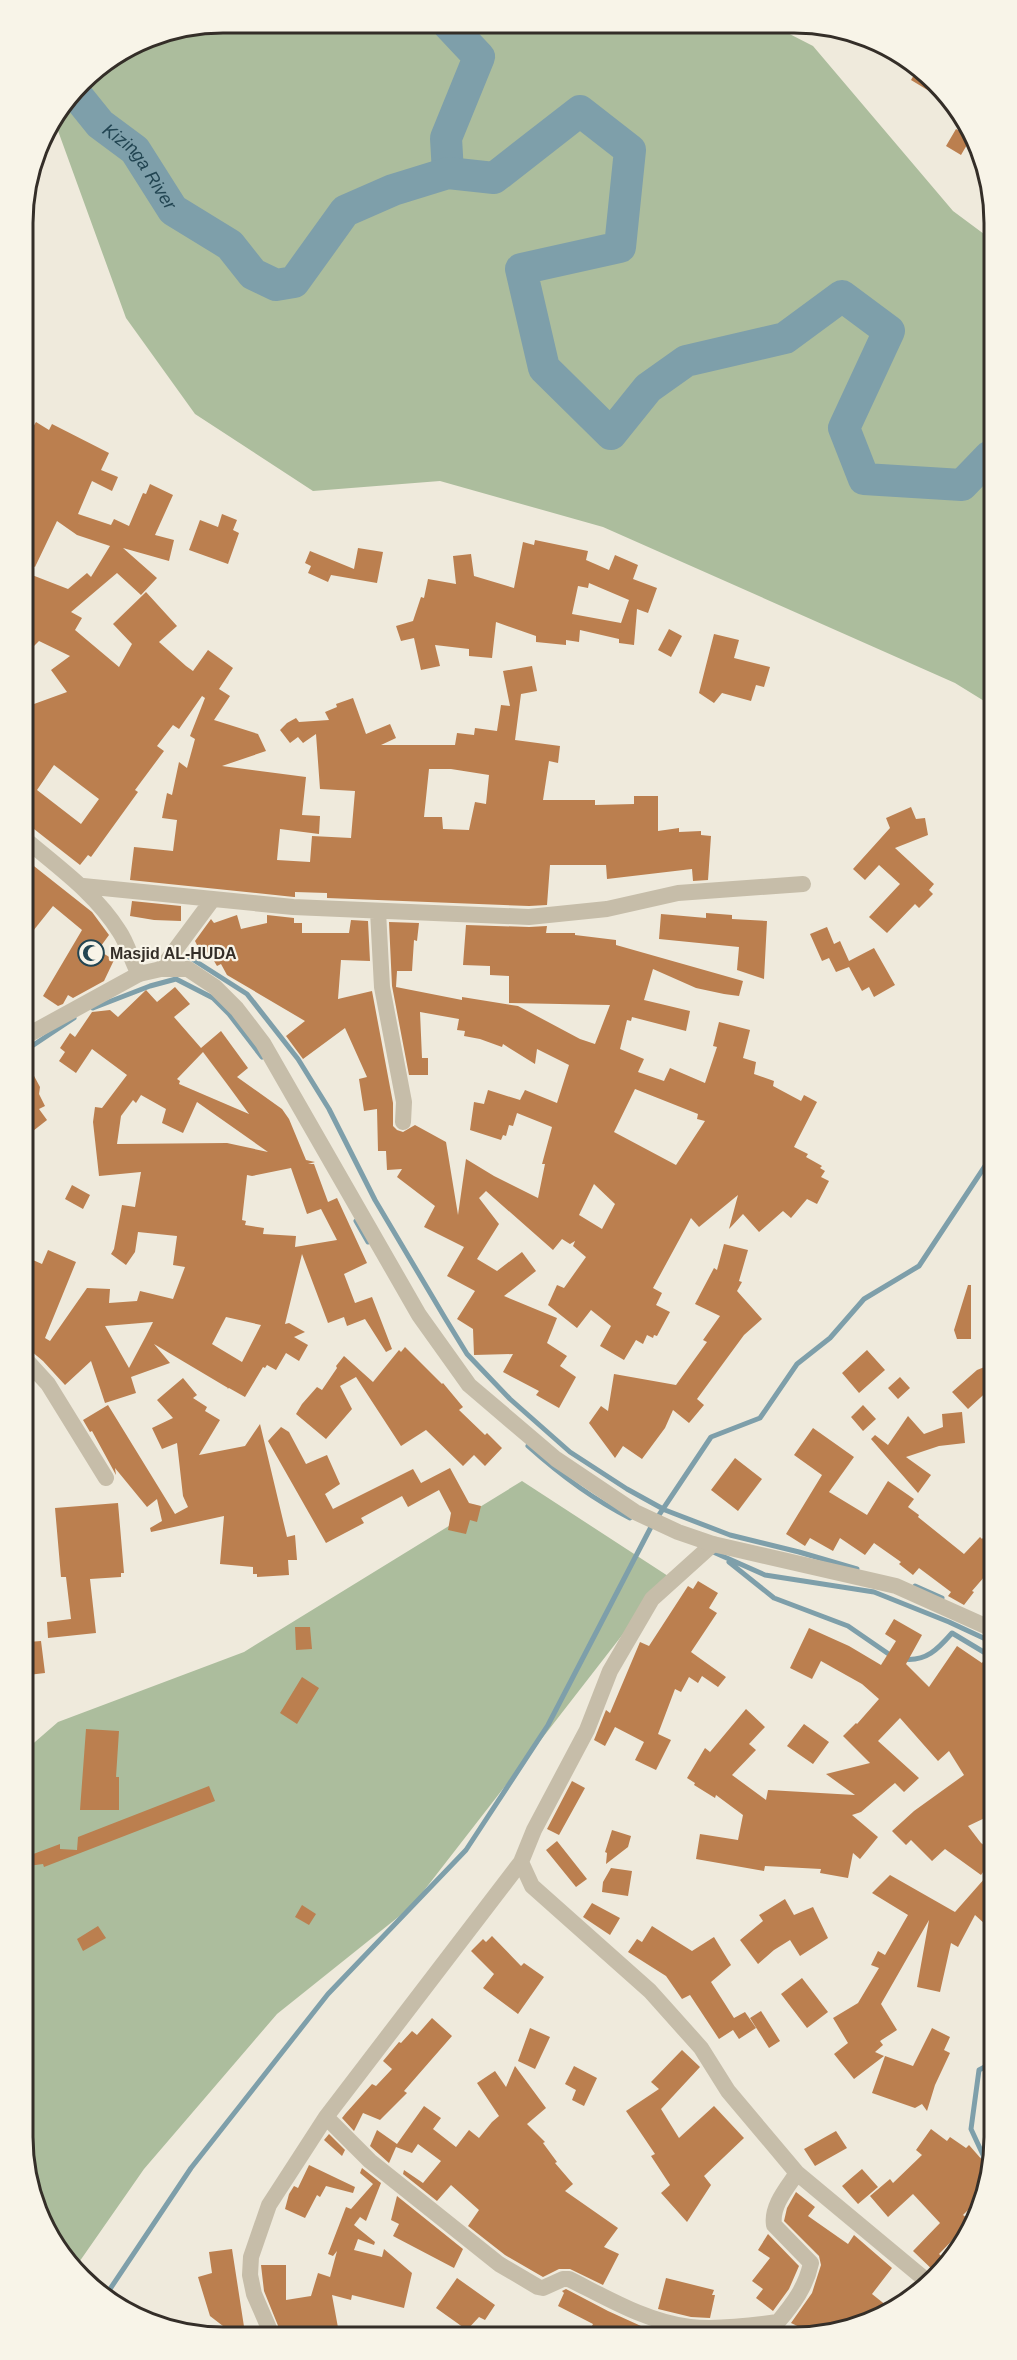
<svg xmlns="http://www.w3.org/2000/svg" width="1017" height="2360" font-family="Arial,sans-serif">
<rect width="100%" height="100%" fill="#efeadc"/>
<path fill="#acbd9d" d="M223,23L774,26L813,46L953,211L988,237L989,704L955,683L603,527L440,481L313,491L195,414L126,318L57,128L53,122L91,73L147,38Z
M522,1481L668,1576L412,1906L277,2014L144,2169L75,2268L50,2237L29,2189L28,1748L58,1722L244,1652Z"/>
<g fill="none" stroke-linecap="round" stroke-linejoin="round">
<path stroke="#7e9faa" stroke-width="5" d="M189,957L247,994L298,1059L329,1109L375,1200L445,1318L467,1354L510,1399L570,1452L627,1489L665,1510L730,1535L799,1552L857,1569
M138,963L141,956L153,952
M93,1008L150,986L176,979L213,998L229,1014L262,1057
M26,1050L74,1018
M356,1221L368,1242
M528,1446C558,1473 594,1500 630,1518
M711,1551L765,1575L874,1592L949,1622L992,1642
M729,1562L774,1598L848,1626L893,1657
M915,1586L942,1598
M903,1659C926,1662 938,1649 952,1633L992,1657
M993,1931L991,1934L993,1939
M980,2164L984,2157L971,2129L979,2070L994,2062
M971,2200L977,2215
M106,2295L191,2168L328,1994L466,1850L548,1725L651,1527L711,1437L760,1418L797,1364L830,1338L864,1299L919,1266L991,1157"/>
<g stroke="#7e9faa" stroke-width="32">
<path d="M448,24L479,57L446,138L448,173"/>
<path id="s1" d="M75,93L100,124L135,150L173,210L230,245L253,274L276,285L294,282L345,211L393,190L448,173L494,178L580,111L630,150L620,247L521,269L544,368L611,434L648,388L686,361L785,338L842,296L889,331L844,428L864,479L962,485L989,457"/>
</g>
</g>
<path fill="#bb7f4f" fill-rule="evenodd" d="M918,68L926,73L951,101L949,103L911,80Z
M956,129L971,138L961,155L946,146Z
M24,422L33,427L36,422L49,430L52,424L109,453L101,470L118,477L112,491L92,481L78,514L111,525L114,519L129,526L143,493L146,494L150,484L173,495L155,535L174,540L169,561L123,548L157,578L141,595L117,573L71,612L82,618L75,630L119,667L132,644L113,624L146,592L177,626L159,642L186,666L193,671L208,650L233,668L219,689L230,696L214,720L258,734L266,751L222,766L306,777L302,815L320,816L319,834L280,829L277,860L310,862L312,836L351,838L355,791L320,789L316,734L303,743L298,737L290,743L280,730L287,723L296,718L299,722L329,720L325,712L337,707L336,704L353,698L366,734L390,724L396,738L381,745H455L457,733L474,735L475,728L497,731L501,705L510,706L503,671L532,666L537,691L521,694L515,740L560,746L558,763L549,761L543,800H595V805L634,804V796H658V831L679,828V832L701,831V835L711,836L708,880L693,881L692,869L607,879L606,865H550L547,905L529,906L327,898V893L295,892V897H294L130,880L134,847L173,851L177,820L162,818L167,793L172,795L179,762L187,768L195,739L190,736L205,698L202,696L179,729L173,725L157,746L164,751L135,790L138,792L91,857L88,855L80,865L25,822V699L34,704L67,692L51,670L70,656L39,641L31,649L26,644L24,596L32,575L68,589L87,573L91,577L110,546L77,535L57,521L35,567L24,562ZM54,765L99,799L81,824L37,790ZM429,769H451L489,775L486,804L475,802L469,830L443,829L442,817H424Z
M222,514L237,520L233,530L239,533L228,564L189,550L200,520L218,527Z
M535,540L588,551L586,560L609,570L615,555L638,565L633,579L657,588L648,613L637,609L634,645L619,643V639L580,630L579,642L566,640V645L536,642V636L496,622L492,658L469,656V649L435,645L440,666L421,670L414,638L401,641L396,626L413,621L421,597L424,598L428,579L456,584L453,556L471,554L474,576L514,588L523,542L534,545ZM589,583L629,600L621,623L572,614L578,586L588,588Z
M358,548L383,552L377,583L331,575L328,582L308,573L311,566L305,563L310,551L354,569Z
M669,629L682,636L671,657L658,650Z
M714,634L739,640L734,658L770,667L764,687L756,685L751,701L722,693L714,703L699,693Z
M911,807L916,819L925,818L928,835L895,848L934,884L929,890L933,894L919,908L915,904L887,933L869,917L900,884L879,865L865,880L853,869L890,828L886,818Z
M25,859L92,912L109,935L98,950L114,960L104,981L73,998L68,995L63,1004L58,1006L43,996L82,930L53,906L25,941Z
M132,901L181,906V921L154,920L130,916Z
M706,913L732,915V919L767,921L764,979L737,970L739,947L659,939L661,914L706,918Z
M237,915L241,929L267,923V915L294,918V923H302V933H349L351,920L368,921L370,961L341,960L338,999L372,991L393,1103V1126L397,1130L403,1132L415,1125L446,1142L458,1215L466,1159L494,1176L538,1198L545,1164H542L552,1127L517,1113L513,1126L509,1125L506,1136L503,1135L501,1140L470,1130L474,1102L484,1104L488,1090L520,1100L525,1090L557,1103L569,1065L537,1049L535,1064L503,1044L502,1047L480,1039L464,1036L465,1031L457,1030L459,1019L420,1012L422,1058H428V1075H409L392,986L389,922L419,923L417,941L414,940L412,971H397L396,987L462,1000V997L518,1006L580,1039L595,1044L610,1005L509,1003V976L490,975V966L463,965L466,925L529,927L547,926L546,933H575V935L616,940V945L743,981L739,996L724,994L696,988L653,969L644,1000L690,1011L686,1031L632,1017L631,1021L627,1020L620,1049L644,1059L638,1072L664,1081L670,1068L705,1083L717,1047L713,1046L719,1022L750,1030L743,1058L756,1062L754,1074L774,1081L773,1086L801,1101L804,1095L817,1102L794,1147L808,1154L806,1157L822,1166L820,1168L825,1171L821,1177L829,1181L817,1204L807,1199L791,1218L783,1211L759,1232L743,1214L729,1229L738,1195L699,1227L691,1218L653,1288L662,1293L656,1305L670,1312L657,1336L654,1335L653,1338L647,1335L643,1344L636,1340L624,1360L600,1346L611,1326L591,1310L577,1328L548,1305L557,1285L564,1288L586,1257L573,1246L575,1241L570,1244L562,1239L553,1250L486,1191L479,1198L499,1224L477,1259L497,1271L522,1252L536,1271L504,1296L557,1318L547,1343L567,1356L560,1366L576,1377L559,1408L536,1395L539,1391L503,1372L513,1354L474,1355L473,1329L457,1319L475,1291L447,1276L464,1247L424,1227L435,1206L397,1177L402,1169L387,1170L386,1151H378L377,1109L364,1111L359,1079L367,1077L345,1028L303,1059L286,1036L305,1021L227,975L221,964L217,966L211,956L210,957L204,946L199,949L195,941L211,919L214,923ZM635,1089L698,1114L697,1119L705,1121L676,1165L614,1132ZM594,1184L615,1204L602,1229L579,1215Z
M827,927L834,944L840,941L849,961L874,948L895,985L874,997L869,987L862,991L849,967L836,972L829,958L822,961L810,934Z
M175,987L190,1004L174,1017L201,1048L221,1031L248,1068L237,1077L282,1109L289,1119L306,1160L315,1162L308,1164H314L328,1202L337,1198L367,1263L344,1274L355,1303L372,1297L392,1349L386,1352L365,1319L347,1326L344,1317L328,1323L302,1254L285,1324L289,1323L305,1332L294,1337L308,1345L299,1361L286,1353L276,1370L267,1365L265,1368L263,1367L245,1397L229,1388L227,1389L228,1388L154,1344L170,1363L131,1377L136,1393L105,1403L91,1361L65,1385L43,1361L31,1351H27L26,1257L42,1264L48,1250L76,1262L45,1338L50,1341L87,1288L110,1289L109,1303L137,1301L140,1291L173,1299L185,1267L173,1265L177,1236L138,1232L135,1252L126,1265L111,1254L114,1249L122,1205L135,1207L141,1172L99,1176L93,1122L95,1107L102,1108L127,1075L92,1049L76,1073L59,1061L65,1052L60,1048L70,1033L75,1037L92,1012L110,1010L118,1017L146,990L157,1002ZM203,1052L227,1084L249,1114L179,1084L180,1081L177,1079ZM141,1095L166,1109L162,1123L183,1133L197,1102L268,1152L227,1143L117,1144L121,1116L133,1100L136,1103ZM291,1168L307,1214L321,1209L337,1240L295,1247L296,1236L263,1234L264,1228L245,1225L246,1221L242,1220L247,1175L252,1176ZM226,1317L261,1325L242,1362L212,1344ZM153,1322L146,1336L129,1368L105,1326Z
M26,1061L40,1087L39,1094L45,1106L39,1109L47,1120L33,1131L26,1123Z
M72,1185L90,1195L83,1209L65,1199Z
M724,1244L748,1250L739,1281L742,1282L737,1291L762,1319L744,1335L697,1399L704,1405L689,1423L673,1410L665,1428L642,1459L623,1446L615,1458L589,1423L601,1406L608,1411L614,1374L676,1385L707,1342L703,1340L720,1316L695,1304L714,1268L717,1270Z
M968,1285H971V1339H957L954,1330Z
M405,1347L442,1384L443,1383L463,1407L459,1410L485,1435L487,1433L502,1448L485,1466L474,1455L463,1466L426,1430L401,1446L356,1377L340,1386L352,1409L326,1439L296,1414L302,1404L317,1387L322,1390L337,1368L336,1366L344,1356L373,1382L399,1350L401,1352Z
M867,1350L885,1370L859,1393L842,1373Z
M992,1364V1387L968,1409L952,1392L977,1370Z
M900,1377L910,1388L898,1399L888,1388Z
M183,1378L197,1395L193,1398L207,1407L205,1411L220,1420L199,1455L245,1446L260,1424L287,1537L295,1535L297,1560H288L289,1575L257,1577V1574H253V1567L220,1564L224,1516L151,1532L150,1528L162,1521L157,1499L147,1507L115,1468L116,1475L92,1431L90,1432L83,1420L108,1405L175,1514L188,1507L183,1496L177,1443L162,1449L152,1428L173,1418L157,1400Z
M863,1405L876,1419L863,1431L851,1417Z
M962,1412L965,1443L939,1446L906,1457L931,1475L918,1493L871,1439L875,1435L888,1445L908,1416L924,1434L943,1427L942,1414Z
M281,1427L289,1432L306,1464L327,1455L340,1484L325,1494L333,1509L413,1469L421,1483L450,1468L469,1503L481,1506L477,1522L470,1520L466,1534L448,1530L451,1513L439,1490L408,1507L402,1496L361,1518L364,1523L326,1543L268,1441Z
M813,1428L854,1457L829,1492L867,1515L888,1481L914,1499L908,1507L919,1515L918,1517L964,1554L980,1537L982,1539L992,1527V1568L972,1591L974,1592L964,1605L948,1596L951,1592L919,1568L913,1575L899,1564L901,1562L874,1543L865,1555L840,1538L833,1551L810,1538L805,1546L786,1534L822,1475L794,1455Z
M735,1458L762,1479L738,1511L711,1490Z
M118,1503L124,1573H121V1577L90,1579L96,1633L48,1638L47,1622L71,1619L66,1577H61L55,1508Z
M698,1581L718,1593L709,1608L717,1613L691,1652L726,1677L718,1687L702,1676L698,1683L689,1677L681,1692L675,1689L658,1734L671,1740L656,1770L635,1760L644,1742L615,1727L605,1746L594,1740L606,1710L610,1713L640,1642L649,1646L688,1586L693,1589Z
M894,1619L922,1635L906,1664L929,1687L957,1646L982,1663L984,1660L993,1668V1809L985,1812L987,1817L968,1826L981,1843L993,1852V1858L981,1875L945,1849L932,1861L911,1840L906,1845L892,1831L914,1811L964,1775L949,1751L938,1761L900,1718L878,1741L919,1778L904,1792L895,1783L861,1812L852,1815L878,1837L860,1859L853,1853L848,1878L820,1873L821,1869L765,1866L764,1871L696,1859L700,1834L738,1840L743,1815L716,1795L715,1798L694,1785L695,1783L687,1778L705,1748L710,1752L746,1709L765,1727L749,1744L756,1750L732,1775L766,1800L768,1790L855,1795L826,1774L870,1763L843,1736L856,1723L857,1724L879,1699L862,1684L821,1661L812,1679L790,1668L809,1628L849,1646L881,1665L896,1641L885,1634Z
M295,1627H310L312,1649L296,1650Z
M41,1641L45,1673L28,1675V1642Z
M302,1677L319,1688L297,1724L280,1713Z
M804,1724L829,1742L813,1764L787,1746Z
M86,1729L119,1731L116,1777H119V1810H80Z
M572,1781L585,1788L559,1835L547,1829Z
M209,1786L215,1801L44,1867L43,1864L28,1866V1856L60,1844V1849L77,1850L78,1837Z
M612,1830L631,1836L628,1847L606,1864L607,1853L605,1852Z
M557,1841L587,1879L576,1887L546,1850Z
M611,1868L632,1871L628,1896L602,1892L603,1882Z
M890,1875L955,1912L985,1878L993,1885V1914L985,1924L975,1915L958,1947L951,1943L940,1992L917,1987L929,1920L881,2004L897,2030L880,2041L883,2045L875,2052L884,2056L854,2079L834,2054L848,2043L833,2018L858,2003L879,1968L871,1965L878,1951L885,1955L908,1915L872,1893Z
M785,1899L794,1915L813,1907L828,1938L800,1956L790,1940L774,1950L758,1964L740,1940L763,1921L759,1915Z
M592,1903L620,1918L610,1935L583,1917Z
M302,1905L316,1914L309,1925L295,1917Z
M98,1926L106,1938L83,1951L77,1939Z
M652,1926L692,1951L714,1937L731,1965L711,1982L734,2018L745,2012L756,2028L739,2039L733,2030L719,2039L690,1995L682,1999L666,1976L628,1952L637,1939L642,1942Z
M492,1936L521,1966L524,1963L544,1977L518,2014L483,1988L494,1974L471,1951L483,1939L486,1942Z
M802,1978L828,2012L807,2028L781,1994Z
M761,2011L780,2041L769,2048L750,2018Z
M432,2018L452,2036L404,2091L407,2093L380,2120L363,2113L354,2131L342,2118L346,2113L372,2084L376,2086L392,2069L383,2061L399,2042L401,2043L412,2031L417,2035Z
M530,2028L550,2037L535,2069L518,2061Z
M932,2028L950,2037L944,2050L950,2053L935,2085L927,2111L922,2104L915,2108L872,2093L885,2056L913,2066Z
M682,2050L700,2067L661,2109L679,2138L714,2106L744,2138L704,2176L711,2185L687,2222L661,2193L670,2185L651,2156L655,2154L626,2111L659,2089L651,2082Z
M515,2066L546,2108L527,2124L545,2142L543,2143L557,2162L555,2163L573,2184L565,2191L618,2228L604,2247L619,2254L603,2285L570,2269H559L543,2277L505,2255L468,2226L479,2210L451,2185L437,2201L403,2174L404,2170L423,2183L441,2161L418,2144L412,2153L396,2147L389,2163L370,2146L377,2130L397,2144L424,2106L441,2118L433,2129L456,2147L469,2130L479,2138L492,2122L499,2116L477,2083L495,2071L506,2087Z
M574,2066L597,2078L584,2106L572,2100L576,2090L565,2084Z
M931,2129L947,2141L950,2137L966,2148L969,2145L990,2169L986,2192L963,2215L971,2221L939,2254L949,2263L937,2274L913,2251L940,2223L913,2194L888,2217L870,2196L890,2179L893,2183L922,2155L916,2150Z
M836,2131L847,2148L815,2166L804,2149Z
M329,2134L345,2150L342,2156L324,2140Z
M309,2165L355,2187L353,2193L326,2186L320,2197L317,2195L305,2218L285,2209L289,2194L294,2186L298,2188Z
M362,2168L381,2183L366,2221L360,2217L354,2225L375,2242L374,2245L358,2239L354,2250L382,2257L384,2249L412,2273L404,2308L352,2295L351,2300L332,2295L339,2333H281L264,2291L261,2265H286V2300L311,2296L318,2273L330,2277L337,2251L333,2256L328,2254L346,2207L351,2209L373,2184L360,2173Z
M862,2169L878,2187L858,2204L842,2186Z
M796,2192L815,2207L808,2216L848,2244L854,2235L892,2268L872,2294L892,2310L846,2331H808L791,2323L812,2293L821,2265L819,2256L784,2221L787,2208Z
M397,2196L463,2249L454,2268L393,2236L399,2224L391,2220Z
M768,2234L799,2266L789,2289L773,2311L756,2298L763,2289L752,2281L770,2258L758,2250Z
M232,2249L245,2333H232L210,2316L198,2277L212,2273L209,2252Z
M457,2278L495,2305L485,2320L479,2317L467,2330L436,2308Z
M666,2278L714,2290L712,2295H715L710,2318L691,2317L658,2309Z
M566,2289L608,2311L652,2331L589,2332L593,2324L558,2306L564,2293L562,2291Z"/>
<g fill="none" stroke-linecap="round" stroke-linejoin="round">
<path stroke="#c6bda9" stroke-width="16" d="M25,839C59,868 95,893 119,931C128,944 131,960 139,974
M83,886L293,907L529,917L607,909L678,893L803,884
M378,911L382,987L404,1102L403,1122
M161,969L213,899
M27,1361L48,1384L106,1478
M713,1544L652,1599L610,1671L587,1730L534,1830L521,1862L532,1886L650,1991L701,2048L728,2091L797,2173L928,2282
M326,2117L370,2161L499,2264L538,2287L543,2288L563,2279H569C607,2298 647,2322 690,2327C718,2330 750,2326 778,2322C793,2304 806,2287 811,2263L774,2225C771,2206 787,2188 797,2173
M271,2333L254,2294L250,2275L251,2257L269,2205L326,2117L521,1862"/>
<path stroke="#c6bda9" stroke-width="16" d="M26,1036L139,974L161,969H188L215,987L237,1009L263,1043L419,1315L469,1385L556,1459L635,1512L678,1532L713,1544L896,1586L992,1629"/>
</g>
<defs>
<g id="mosque-ring" transform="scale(1.35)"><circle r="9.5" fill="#f8f4e8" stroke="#224552" stroke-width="1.5"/><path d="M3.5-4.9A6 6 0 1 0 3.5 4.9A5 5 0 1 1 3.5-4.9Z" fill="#224552"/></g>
</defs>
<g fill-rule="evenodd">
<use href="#mosque-ring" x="91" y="953"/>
</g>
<g text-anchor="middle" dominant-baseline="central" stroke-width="4.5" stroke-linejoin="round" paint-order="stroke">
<g font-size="16" font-weight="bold" fill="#342e28" stroke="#f8f4e8" text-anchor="start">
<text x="110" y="953">Masjid AL-HUDA</text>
</g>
<g font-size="18" font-style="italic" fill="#224552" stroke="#f8f4e8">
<text stroke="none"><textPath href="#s1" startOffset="99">Kizinga River</textPath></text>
</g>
</g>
<path d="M0 0H1017V2360H0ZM223 33H794A190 190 0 0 1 984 223V2137A190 190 0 0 1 794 2327H223A190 190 0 0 1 33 2137V223A190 190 0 0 1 223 33Z" fill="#f8f4e8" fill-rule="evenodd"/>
<path fill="none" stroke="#342e28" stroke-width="3" d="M223 33H794A190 190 0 0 1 984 223V2137A190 190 0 0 1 794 2327H223A190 190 0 0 1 33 2137V223A190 190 0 0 1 223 33Z"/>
</svg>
